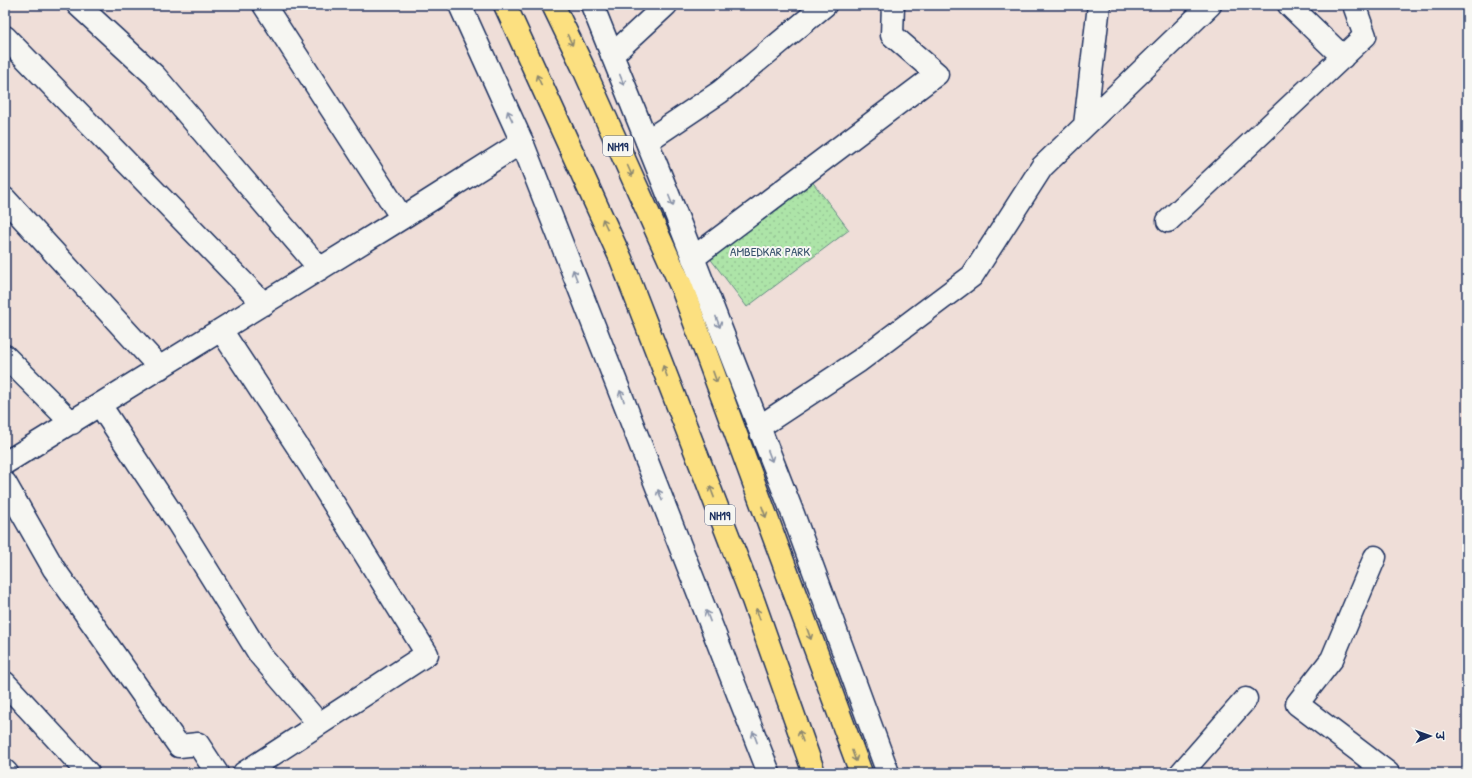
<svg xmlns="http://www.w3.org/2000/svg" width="1472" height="778" font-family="'Patrick Hand','Playpen Sans Deva',sans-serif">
<defs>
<pattern id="grass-dots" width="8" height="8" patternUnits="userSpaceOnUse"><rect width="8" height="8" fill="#ade4a8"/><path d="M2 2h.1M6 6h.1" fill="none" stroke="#94c493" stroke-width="1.8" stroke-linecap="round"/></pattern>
</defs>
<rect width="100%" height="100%" fill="#efded8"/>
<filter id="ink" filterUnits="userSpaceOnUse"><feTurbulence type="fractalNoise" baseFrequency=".025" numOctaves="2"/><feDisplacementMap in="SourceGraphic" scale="8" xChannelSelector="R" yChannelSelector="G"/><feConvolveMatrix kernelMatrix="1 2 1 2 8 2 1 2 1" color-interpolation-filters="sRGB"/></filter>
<g filter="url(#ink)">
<path fill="url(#grass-dots)" stroke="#648a83" d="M811,180L849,230L747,307L709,257Z"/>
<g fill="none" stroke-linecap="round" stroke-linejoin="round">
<g stroke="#1b2f5e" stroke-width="25">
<path id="minor" d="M78,5L155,76L320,269
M264,5L402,218
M1289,5L1343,57
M5,37L264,304
M612,55L666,5
M1085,125L1099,5
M647,141L720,92L825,5
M5,199L160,368
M1168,221L1365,36L1354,5
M693,258L937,74L892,35L893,5
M221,330L311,467L427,654L244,773
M5,356L72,423
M100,405L178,523L260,655L319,724
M759,427L859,361L972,276L1042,167L1210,5
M5,463L402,218L522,142
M5,483L54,569L179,746L198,744L217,773
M1375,557L1332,659L1297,704L1388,773
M5,683L88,773
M5,771L7,773
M1181,773L1246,699"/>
</g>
<g stroke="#1b2f5e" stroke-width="25">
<path id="secondary" d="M460,5L522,142L769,773
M592,5L676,214L793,514L888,773"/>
</g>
<g stroke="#1b2f5e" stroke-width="25">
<path id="trunk" d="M505,5L621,259L753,600L814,773
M553,5L582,65L682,288L861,773"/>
</g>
<use href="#minor" stroke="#f6f6f2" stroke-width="22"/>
<use href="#secondary" stroke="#f6f6f2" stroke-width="22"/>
<use href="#trunk" stroke="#fce080" stroke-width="22"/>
</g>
<defs><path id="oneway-shaft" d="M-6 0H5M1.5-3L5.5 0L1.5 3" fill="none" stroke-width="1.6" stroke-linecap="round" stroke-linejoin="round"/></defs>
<g stroke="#8c886f">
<use href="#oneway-shaft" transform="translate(570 40) rotate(64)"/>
<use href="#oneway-shaft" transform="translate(539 80) rotate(-115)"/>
<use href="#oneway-shaft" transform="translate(630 171) rotate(66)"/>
<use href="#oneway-shaft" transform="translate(605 224) rotate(-115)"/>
<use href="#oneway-shaft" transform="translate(665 371) rotate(-111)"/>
<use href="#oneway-shaft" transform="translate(715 377) rotate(70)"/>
<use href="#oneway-shaft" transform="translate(712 492) rotate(-111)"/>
<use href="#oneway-shaft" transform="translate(764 512) rotate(70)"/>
<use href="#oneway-shaft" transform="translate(758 614) rotate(-109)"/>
<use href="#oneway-shaft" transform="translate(809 634) rotate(70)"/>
<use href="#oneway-shaft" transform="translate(801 736) rotate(-109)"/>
<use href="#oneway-shaft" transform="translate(854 756) rotate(70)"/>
</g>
<g stroke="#8892a8">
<use href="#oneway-shaft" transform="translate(622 80) rotate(68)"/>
<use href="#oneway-shaft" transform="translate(510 116) rotate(-115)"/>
<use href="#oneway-shaft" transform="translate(671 201) rotate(68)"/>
<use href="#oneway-shaft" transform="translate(575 275) rotate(-111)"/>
<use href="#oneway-shaft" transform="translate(718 322) rotate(69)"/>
<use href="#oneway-shaft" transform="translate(622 396) rotate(-111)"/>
<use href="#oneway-shaft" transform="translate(770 456) rotate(69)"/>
<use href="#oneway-shaft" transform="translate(660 495) rotate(-111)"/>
<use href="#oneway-shaft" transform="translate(708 616) rotate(-111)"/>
<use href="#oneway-shaft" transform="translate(755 737) rotate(-111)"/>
</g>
</g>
<g text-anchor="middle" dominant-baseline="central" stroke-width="4" stroke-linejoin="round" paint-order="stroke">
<g fill="#f6f6f2" stroke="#5d6b8a" stroke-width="1">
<rect x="603" y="136" width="30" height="20" rx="3"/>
<rect x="705" y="505" width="30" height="20" rx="3"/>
</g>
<g font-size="12" font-weight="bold" fill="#1b2f5e">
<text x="618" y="146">NH19</text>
<text x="720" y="515">NH19</text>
</g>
<g font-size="13" fill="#38536d" stroke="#f6f6f2">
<text x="770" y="251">AMBEDKAR PARK</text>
</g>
</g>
<rect width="1472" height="778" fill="none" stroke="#f6f6f2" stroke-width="20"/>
<rect x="10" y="10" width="1452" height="758" fill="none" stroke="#1b2f5e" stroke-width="1.5" filter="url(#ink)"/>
<g transform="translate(1430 736) rotate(88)" stroke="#f6f6f2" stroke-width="3" paint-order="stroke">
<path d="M0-3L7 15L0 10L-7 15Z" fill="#1b2f5e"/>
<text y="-6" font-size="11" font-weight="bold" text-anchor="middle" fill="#1b2f5e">उ</text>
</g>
</svg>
